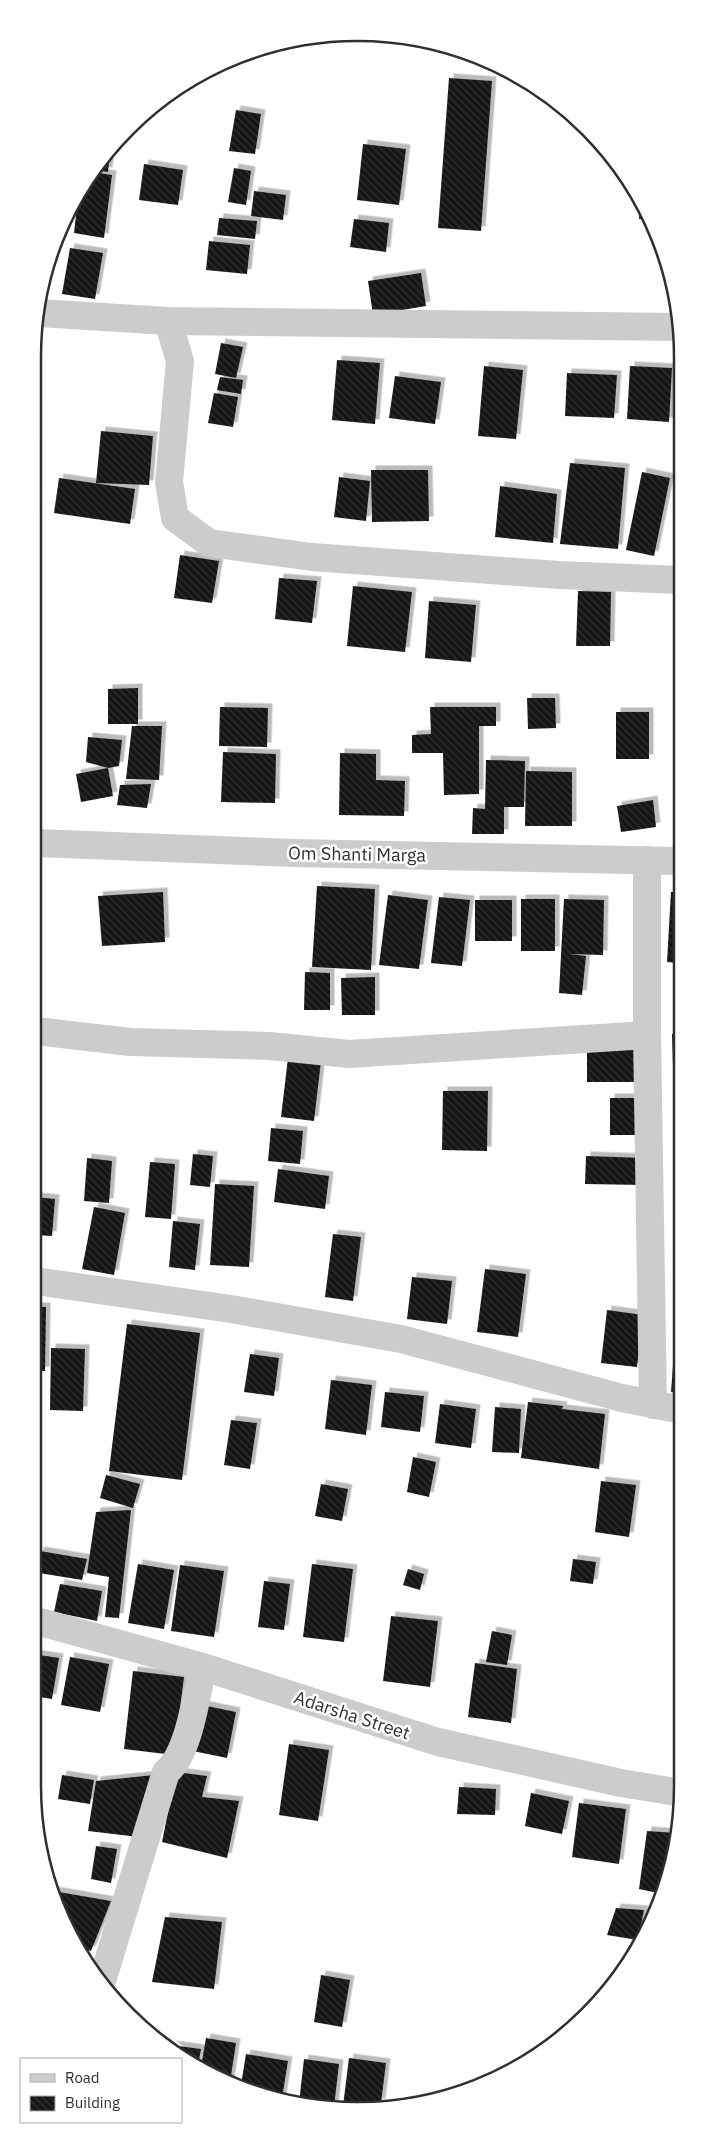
<svg xmlns="http://www.w3.org/2000/svg" width="715" height="2143" font-family="'IBM Plex Sans',sans-serif">
<defs>
<pattern id="building-back-hatch" width="6" height="6" patternUnits="userSpaceOnUse" patternTransform="scale(1.25)"><rect width="6" height="6" fill="#161616"/><path d="M-1 5l2 2M0 0l6 6M5-1l2 2" fill="none" stroke="#303030"/></pattern>
<filter id="shadow"><feDropShadow dx="4.5" dy="-4.5" stdDeviation="0" flood-color="#0004"/></filter>
</defs>
<rect width="100%" height="100%" fill="#fff"/>
<path fill="url(#building-back-hatch)" filter="url(#shadow)" d="M449,78L492,81L481,231L438,228Z
M236,110L261,114L255,154L229,151Z
M363,144L406,149L399,205L357,200Z
M110,154L108,172L94,170Z
M144,164L183,170L178,205L139,200Z
M234,168L251,171L246,205L228,202Z
M92,172L112,175L104,238L74,233L78,198L87,177Z
M254,191L286,195L283,220L251,216Z
M640,202L649,214L651,219H639Z
M219,218L257,221L255,239L217,235Z
M354,219L389,223L386,252L350,247Z
M209,241L250,245L247,274L206,270Z
M70,248L103,253L95,299L62,294Z
M421,273L426,306L373,315L368,281Z
M221,343L243,347L236,378L215,374Z
M337,360L380,363L375,424L332,420Z
M484,366L523,370L516,439L478,436Z
M630,366L672,368L669,422L627,419Z
M567,373L617,375L614,418L565,416Z
M395,376L441,382L435,424L389,418Z
M220,377L243,380L241,394L217,390Z
M214,393L238,397L233,427L208,423Z
M101,431L153,436L149,485L96,483Z
M570,463L625,468L618,549L560,544Z
M371,470H428L429,521L372,522Z
M642,472L670,478L654,556L626,550Z
M339,477L370,481L366,521L334,517Z
M59,478L135,489L130,524L54,513Z
M500,486L557,494L553,543L495,537Z
M180,555L219,561L212,603L174,598Z
M279,578L317,581L312,623L275,619Z
M353,586L412,592L405,652L347,646Z
M578,591L611,592L610,646H576Z
M429,601L476,605L471,662L425,658Z
M138,688V724H108V689Z
M527,698H555L556,728L528,729Z
M220,707L268,708L267,747L219,746Z
M430,707H496V726H479V794L444,795L443,753H412V735L431,734Z
M616,712H649V759H616Z
M132,726H162L159,780L126,779Z
M88,737L122,740L119,766L108,768L113,796L81,802L76,774L108,768L86,762Z
M223,752L276,754L275,803L221,802Z
M340,753L376,754V780L405,781L404,816L339,815Z
M486,760L525,761L524,807H504V834H472L473,808L485,809Z
M526,771L572,772V826H525Z
M151,784L147,808L117,805L120,785Z
M653,800L656,827L621,832L617,806Z
M317,886L375,889L371,970L312,967Z
M163,892L165,942L102,946L98,896Z
M671,892H678V963L667,962Z
M388,895L428,900L419,969L379,965Z
M439,897L470,900L462,966L431,963Z
M521,899H555V951H521Z
M564,899L604,900L603,955L570,954L586,956L582,995L559,993Z
M475,900H512V941H475Z
M305,972L330,973V1010H304Z
M375,977V1015H342L341,978Z
M672,1034H678V1097H674Z
M587,1049H640V1082H587Z
M288,1058L321,1061L314,1121L281,1117Z
M443,1091H488L487,1151L442,1150Z
M610,1098H642V1135H610Z
M271,1128L303,1131L300,1164L268,1161Z
M193,1154L213,1156L210,1187L190,1185Z
M586,1156L645,1158L644,1185L585,1184Z
M87,1158L112,1161L109,1203L84,1201Z
M150,1162L175,1164L171,1219L145,1217Z
M278,1169L329,1176L325,1209L274,1202Z
M215,1184L254,1186L249,1267L210,1265Z
M35,1197L55,1199L52,1236L35,1235Z
M94,1207L125,1213L114,1275L82,1269Z
M173,1221L200,1224L195,1270L169,1267Z
M333,1234L361,1237L353,1301L325,1297Z
M485,1269L526,1274L518,1337L477,1332Z
M412,1277L452,1281L447,1324L407,1319Z
M35,1307H46L45,1371H34Z
M607,1310L643,1315L637,1367L601,1363Z
M127,1324L200,1333L182,1480L109,1471Z
M675,1339H677V1393L671,1392Z
M51,1348L85,1349L83,1411L50,1410Z
M250,1354L279,1358L274,1396L244,1392Z
M331,1380L372,1385L366,1435L325,1429Z
M385,1392L424,1396L420,1432L381,1427Z
M528,1402L563,1406L562,1409L605,1414L599,1469L521,1458Z
M440,1404L476,1409L471,1448L435,1443Z
M495,1407L521,1409L519,1453L492,1452Z
M231,1420L257,1423L250,1469L224,1465Z
M413,1457L436,1462L429,1497L407,1492Z
M106,1475L140,1484L133,1508L100,1498Z
M601,1481L636,1485L629,1537L595,1532Z
M321,1484L348,1489L342,1521L315,1516Z
M131,1510L119,1618L105,1617L109,1577L87,1573L96,1512Z
M40,1551L87,1559L82,1580L33,1572V1565Z
M573,1559L596,1562L593,1584L570,1581Z
M138,1564L174,1570L164,1629L128,1623Z
M312,1564L353,1569L344,1642L303,1637Z
M180,1565L224,1571L214,1637L171,1631Z
M408,1569L424,1574L420,1590L403,1585Z
M264,1581L290,1584L284,1630L258,1627Z
M60,1584L102,1591L97,1621L54,1612Z
M391,1616L438,1621L430,1687L383,1681Z
M492,1631L512,1635L507,1665L486,1662Z
M33,1654L59,1658L52,1699L33,1696Z
M70,1657L109,1664L100,1712L61,1705Z
M475,1663L517,1669L511,1723L468,1717Z
M133,1671L184,1677L174,1755L124,1749Z
M197,1704L236,1712L227,1758L188,1750Z
M289,1744L329,1750L318,1821L279,1815Z
M176,1772L207,1776L202,1797L239,1801L227,1858L162,1842Z
M62,1775L94,1780L90,1804L58,1799Z
M154,1775L139,1837L88,1831L96,1781Z
M459,1787L496,1789L495,1815L457,1814Z
M531,1793L569,1801L562,1834L525,1826Z
M579,1803L626,1809L619,1864L572,1857Z
M647,1831L676,1833V1849L658,1893L639,1889Z
M96,1846L117,1849L111,1883L91,1879Z
M53,1891L111,1901L91,1951L82,1949L57,1910Z
M616,1908L644,1910L638,1940L607,1935Z
M165,1917L222,1922L214,1989L152,1982Z
M321,1975L350,1980L342,2027L314,2022Z
M206,2038L236,2043L230,2082L214,2077L201,2067Z
M171,2045L201,2049L198,2065Z
M246,2054L288,2061L282,2098L241,2085Z
M349,2058L386,2063L381,2103L343,2106Z
M304,2059L339,2064L334,2107L315,2108L299,2103Z"/>
<g fill="none" stroke-linecap="round" stroke-linejoin="round">
<path stroke="#ccc" stroke-width="28" d="M39,313L168,321L680,327
M168,321L180,361L169,482L175,518L209,543L312,557L559,575L679,580
M36,843L294,853L678,861
M647,860V1035L653,1405
M36,1031L130,1042L270,1046L349,1054L647,1035
M35,1281L231,1309L401,1339L622,1398L677,1409
M33,1620L203,1667L438,1742L621,1783L676,1792
M102,1981L166,1772C189,1755 196,1695 203,1667"/>
</g>
<g text-anchor="middle" dominant-baseline="central" stroke-width="5" stroke-linejoin="round" paint-order="stroke">
<g font-size="18" fill="#2f2f2f" stroke="#fff">
<text transform="translate(357 854) rotate(1)">Om Shanti Marga</text>
<text transform="translate(352 1715) rotate(18)">Adarsha Street</text>
</g>
</g>
<path d="M0 0H715V2143H0ZM357 41H358A316 316 0 0 1 674 357V1786A316 316 0 0 1 358 2102H357A316 316 0 0 1 41 1786V357A316 316 0 0 1 357 41Z" fill="#fff" fill-rule="evenodd"/>
<path fill="none" stroke="#2f2f2f" stroke-width="2.5" d="M357 41H358A316 316 0 0 1 674 357V1786A316 316 0 0 1 358 2102H357A316 316 0 0 1 41 1786V357A316 316 0 0 1 357 41Z"/>
<rect x="20" y="2058" width="162" height="65" fill="#ffffff" stroke="#acacac"/>
<rect x="30" y="2074" width="25" height="8" fill="#cccccc" stroke="#acacac"/>
<text x="65" y="2083" font-size="15" fill="#2f2f2f">Road</text>
<rect x="30" y="2096" width="25" height="15" fill="url(#building-back-hatch)" stroke="#acacac"/>
<text x="65" y="2108" font-size="15" fill="#2f2f2f">Building</text>
</svg>
